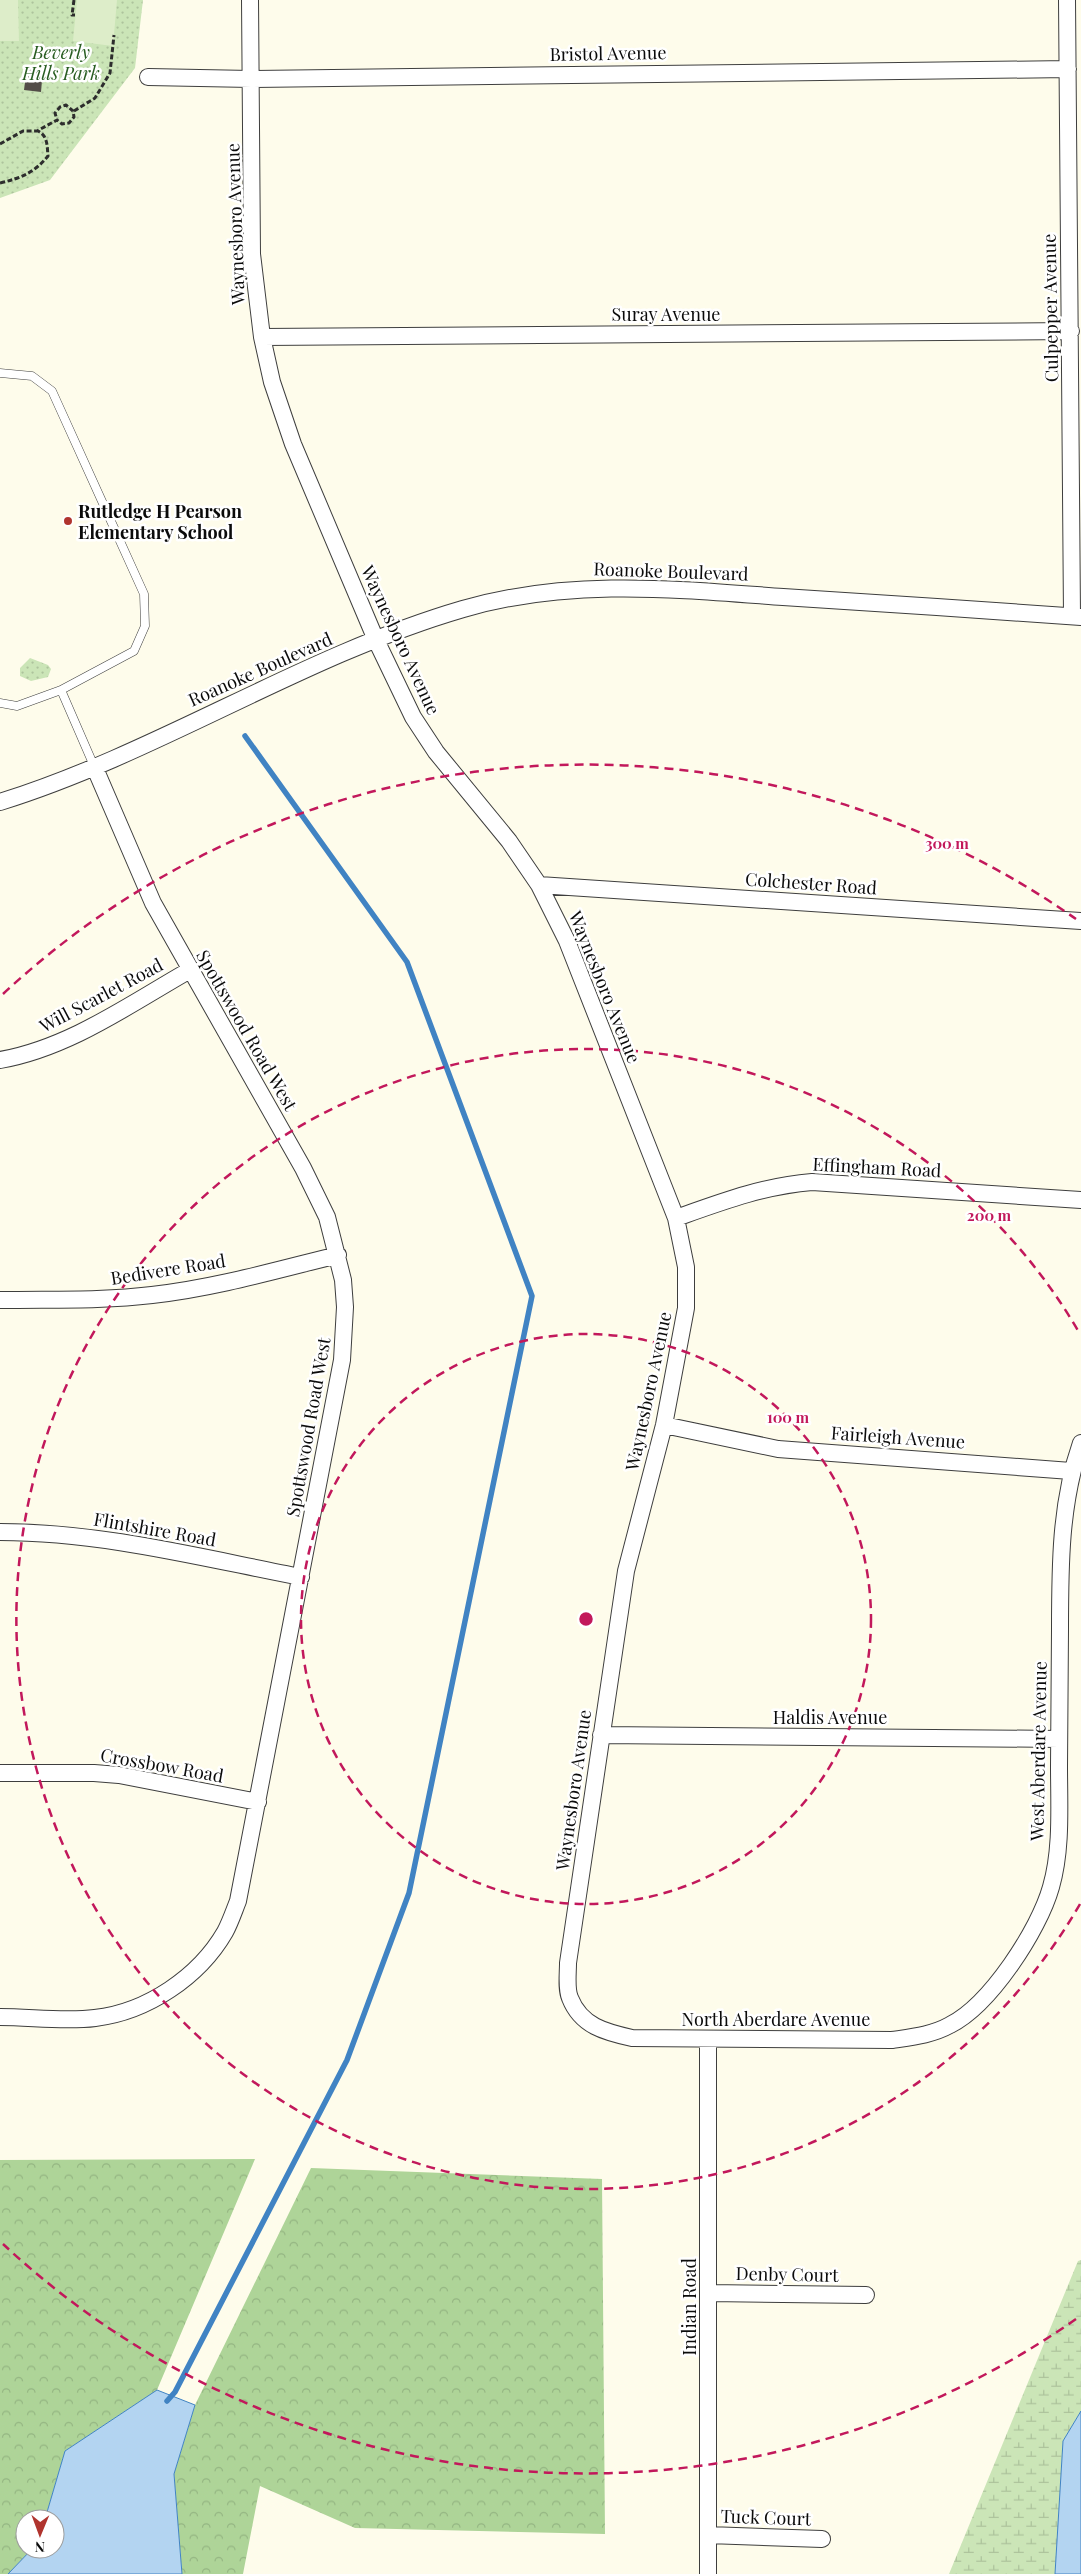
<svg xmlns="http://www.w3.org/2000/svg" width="1081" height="2574" font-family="'Playfair Display',serif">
<defs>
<pattern id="forest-crowns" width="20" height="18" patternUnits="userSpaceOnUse" patternTransform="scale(1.25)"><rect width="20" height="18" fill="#aed498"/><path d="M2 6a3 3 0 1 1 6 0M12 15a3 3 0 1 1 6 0" fill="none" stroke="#94b582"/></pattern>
<pattern id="wetland-marsh" width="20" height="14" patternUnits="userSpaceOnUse" patternTransform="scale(1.25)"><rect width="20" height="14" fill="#cbe5b7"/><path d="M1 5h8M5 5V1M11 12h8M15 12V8" fill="none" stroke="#adc39c"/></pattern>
<pattern id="park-dots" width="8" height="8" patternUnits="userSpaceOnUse" patternTransform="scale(1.25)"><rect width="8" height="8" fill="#cbe5b7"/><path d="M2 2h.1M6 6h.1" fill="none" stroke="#adc39c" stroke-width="1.8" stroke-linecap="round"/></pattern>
</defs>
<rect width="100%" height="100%" fill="#fefceb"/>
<path fill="url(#forest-crowns)" d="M255,2159L157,2390L65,2451L45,2519H25V2549H32L8,2574H0V2160Z
M311,2168L602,2179L605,2534L355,2528L260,2486L243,2574H182L174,2474L195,2405Z"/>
<path fill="url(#wetland-marsh)" d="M1081,2260V2411L1063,2441L1055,2574H949L1078,2261Z"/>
<path fill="url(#park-dots)" d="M0,0H143L135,68L50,180L0,198Z
M30,658L48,665L51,669L48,677L31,681L20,676V668Z"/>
<path fill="#ddedc9" d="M0,0H18L19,41H0Z
M77,0H117L113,46L73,41Z"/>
<path fill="#b3d4f1" stroke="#4083c3" d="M157,2390L195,2405L174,2474L182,2574H8L32,2549H55V2519H45L65,2451Z
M1081,2411V2574H1055L1063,2441Z"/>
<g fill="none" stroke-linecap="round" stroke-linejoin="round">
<path stroke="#4083c3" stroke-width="5.5" d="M167,2401L175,2392L347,2060L409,1893L532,1296L407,962L245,736"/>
</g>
<path fill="#534d48" d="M27,67L43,69L41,92L24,90Z"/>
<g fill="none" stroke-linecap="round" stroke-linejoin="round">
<g stroke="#3e3e3e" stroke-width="9">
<path id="lane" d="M0,373L32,376L52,391L144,594L145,626L134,651L61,690L17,706L0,703
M61,690L94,766"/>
</g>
<g stroke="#3e3e3e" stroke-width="18">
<path id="street" d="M250,0L252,254L262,337L272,382L293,444L376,640L413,717L436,752L509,841L539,885L567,941L676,1218L686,1267V1308L664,1425L626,1571L568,1963C568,1974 566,1989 570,1998C581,2026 605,2032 632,2038L892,2040C912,2037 932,2035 950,2025C990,2005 1039,1930 1051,1887C1062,1849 1059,1806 1059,1766C1059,1721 1060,1675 1060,1630C1060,1567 1060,1503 1081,1443
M1067,0L1072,616
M148,77L251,79L1068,69
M262,337L1071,331
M0,802C160,752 302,656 463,609C569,578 675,589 783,597C882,603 982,610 1081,617
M539,885L1081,921
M0,1060C69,1048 130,1004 190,970
M676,1218C721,1202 763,1186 812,1182L1081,1200
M0,1300C51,1299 102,1301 152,1295C215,1288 277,1270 338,1255
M664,1425L778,1449L1071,1471
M0,1532C102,1532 202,1558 301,1577
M601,1735L1059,1739
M0,1773H94L119,1775L258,1802
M0,2017C31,2017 65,2022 95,2018C147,2012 199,1977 225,1932C230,1923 234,1911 238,1901L342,1360L345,1307L343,1280L327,1217L303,1168L153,903L94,766
M709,2293L866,2295
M708,2535L822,2539
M708,2574V2039"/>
</g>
<path stroke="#2d2d2d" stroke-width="3" stroke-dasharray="5 2.5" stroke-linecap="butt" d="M74,0L72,15H75
M74,111L95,98L110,73L114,35
M0,144L23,131H37L57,120L62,124L69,123L74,117L73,111L66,105L60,107L55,113L57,120
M0,183C21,178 34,173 48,156C47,146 48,136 38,131"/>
<use href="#lane" stroke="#fff" stroke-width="8"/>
<use href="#street" stroke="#fff" stroke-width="16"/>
</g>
<g fill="none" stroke="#c2185b" stroke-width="2.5" stroke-dasharray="9 6">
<circle cx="586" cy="1619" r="285"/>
<path d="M1080 1904A570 570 0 1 1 1080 1334"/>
<path d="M1076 2319A855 855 0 0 1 3 2244M3 994A855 855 0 0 1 1076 919"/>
</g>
<circle fill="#b0342e" stroke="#fff" stroke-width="2" cx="68" cy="521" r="5"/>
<g text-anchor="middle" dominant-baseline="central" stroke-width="5" stroke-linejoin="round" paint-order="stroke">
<g font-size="18" font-style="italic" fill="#285d21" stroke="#fff">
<text x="61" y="52">Beverly<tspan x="61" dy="21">Hills Park</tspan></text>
</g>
<g font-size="18" fill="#0b0b0b" stroke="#fff">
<text transform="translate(608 53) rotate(-1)">Bristol Avenue</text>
<text transform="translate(235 224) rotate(-92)">Waynesboro Avenue</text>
<text transform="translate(1050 308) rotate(-91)">Culpepper Avenue</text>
<text x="666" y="314">Suray Avenue</text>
<text transform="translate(671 571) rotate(2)">Roanoke Boulevard</text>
<text transform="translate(401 640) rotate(65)">Waynesboro Avenue</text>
<text transform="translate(260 669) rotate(-24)">Roanoke Boulevard</text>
<text transform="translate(811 883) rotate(4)">Colchester Road</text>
<text transform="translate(605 987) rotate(68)">Waynesboro Avenue</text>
<text transform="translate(101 995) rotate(-28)">Will Scarlet Road</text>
<text transform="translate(247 1030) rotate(60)">Spottswood Road West</text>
<text transform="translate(877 1167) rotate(3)">Effingham Road</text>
<text transform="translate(168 1269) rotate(-9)">Bedivere Road</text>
<text transform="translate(648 1391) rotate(-78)">Waynesboro Avenue</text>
<text transform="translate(308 1427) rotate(-80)">Spottswood Road West</text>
<text transform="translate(898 1437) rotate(4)">Fairleigh Avenue</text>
<text transform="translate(155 1529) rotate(10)">Flintshire Road</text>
<text x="830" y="1717">Haldis Avenue</text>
<text transform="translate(1038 1751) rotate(-89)">West Aberdare Avenue</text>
<text transform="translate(162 1765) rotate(10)">Crossbow Road</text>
<text transform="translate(573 1790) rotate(-82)">Waynesboro Avenue</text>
<text x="776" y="2019">North Aberdare Avenue</text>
<text transform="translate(787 2274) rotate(1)">Denby Court</text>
<text transform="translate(689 2307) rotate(-90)">Indian Road</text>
<text transform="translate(766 2517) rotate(2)">Tuck Court</text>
</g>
<g font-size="18" font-weight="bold" fill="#0b0b0b" stroke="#fff" text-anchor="start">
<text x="78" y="511">Rutledge H Pearson<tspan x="78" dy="21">Elementary School</tspan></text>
</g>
</g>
<circle cx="586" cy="1619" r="8" fill="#c2185b" stroke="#fff" stroke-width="2.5"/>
<g font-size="15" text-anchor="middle" font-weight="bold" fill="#c2185b" stroke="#fff" stroke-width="5" stroke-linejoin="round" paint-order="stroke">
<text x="947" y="849">300 m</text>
<text x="989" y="1221">200 m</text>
<text x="788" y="1423">100 m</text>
</g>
<g transform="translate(40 2534) rotate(181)"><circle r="24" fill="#ffffff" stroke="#9d9d9d"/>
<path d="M0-4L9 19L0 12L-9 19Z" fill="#b0342e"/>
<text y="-8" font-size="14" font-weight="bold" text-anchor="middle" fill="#0b0b0b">N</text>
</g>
</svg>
